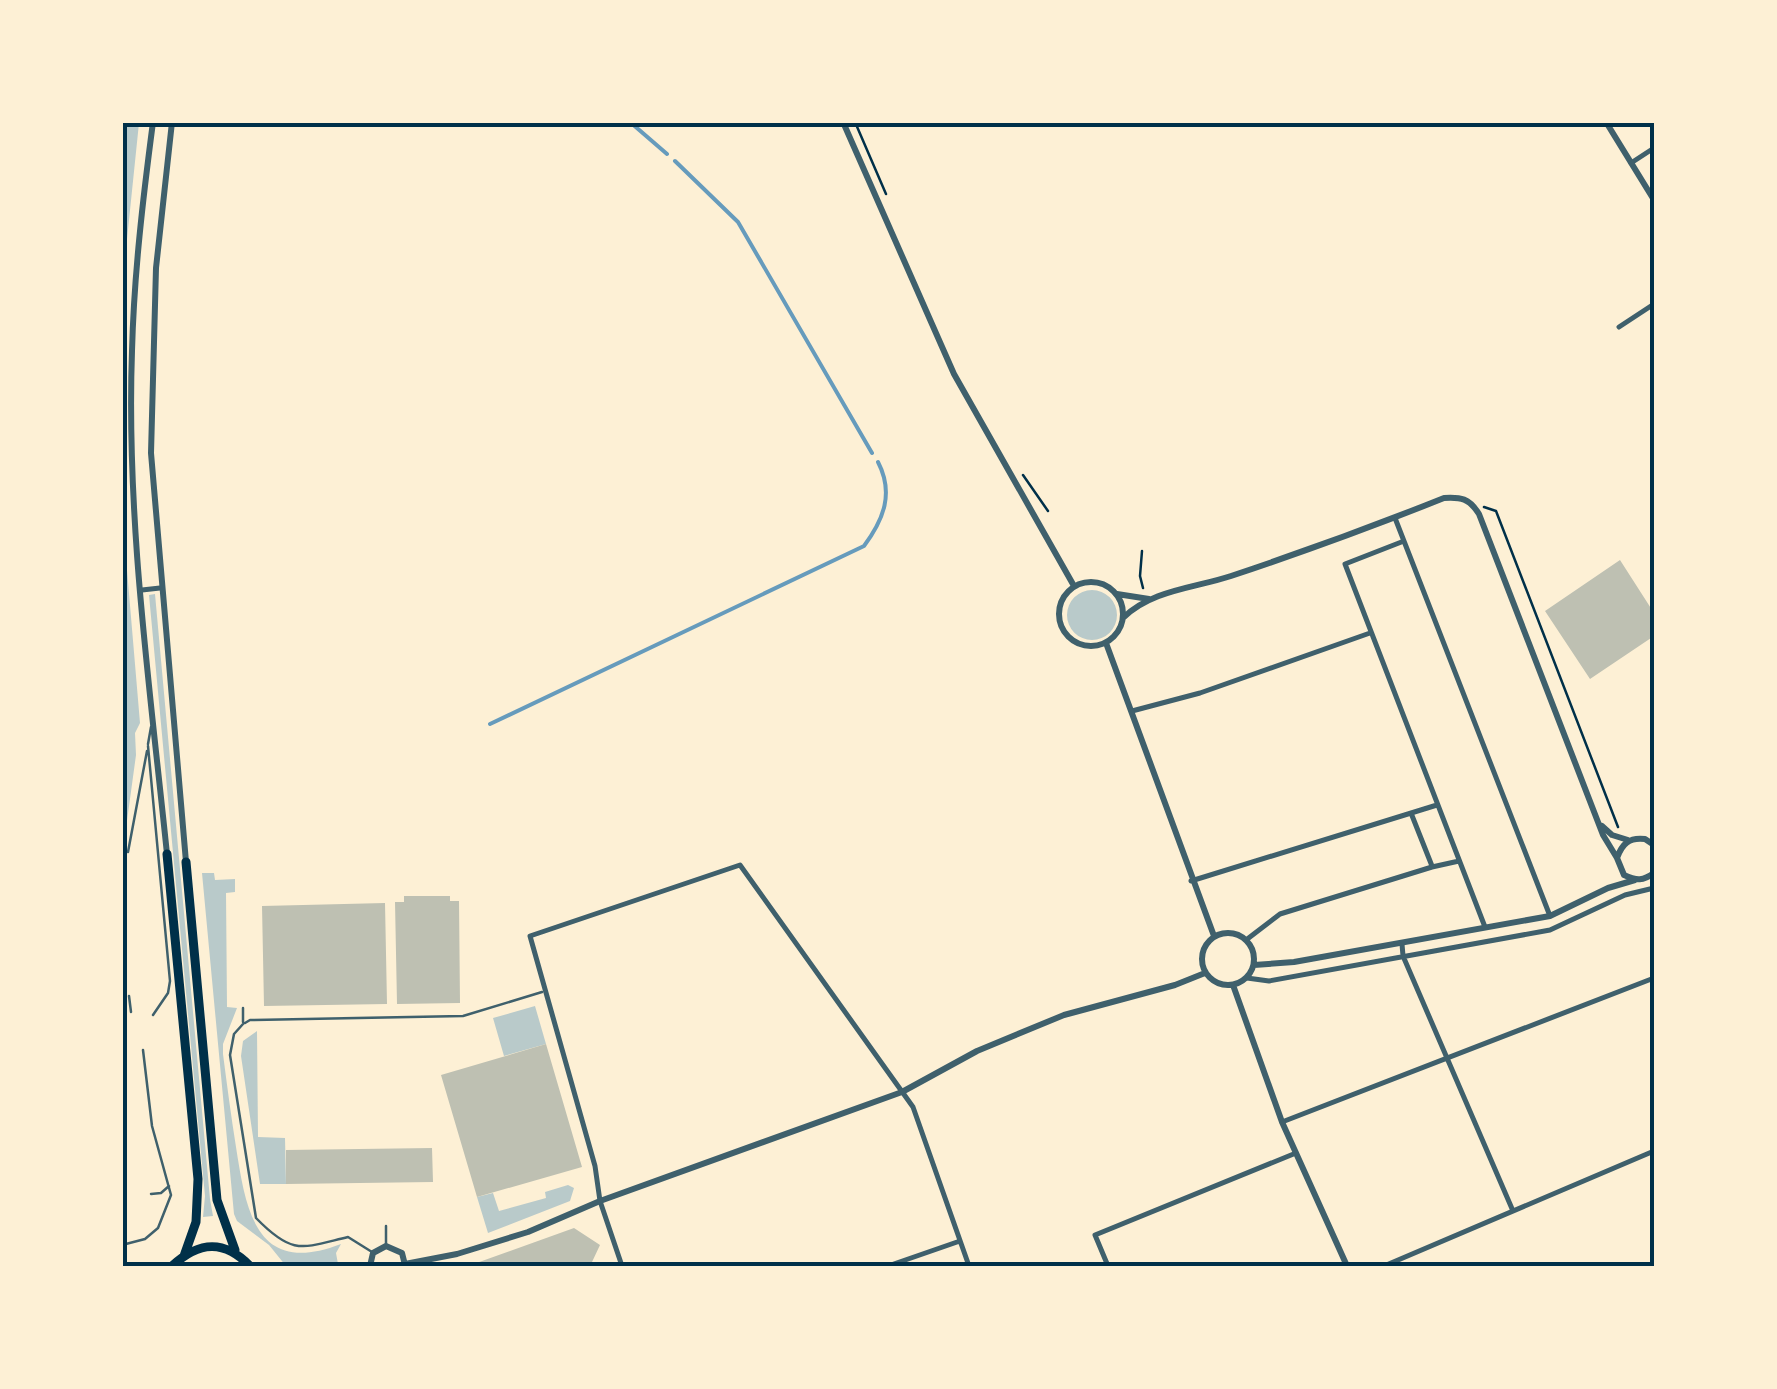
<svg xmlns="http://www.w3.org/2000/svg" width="1777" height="1389" font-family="Signika,sans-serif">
<rect width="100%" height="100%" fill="#fdf0d5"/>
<path fill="#b9caca" d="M123,122L139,123L123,278L122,123Z
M123,523L140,723L135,733L136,755L126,828L123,829Z
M1067 615a25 25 0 1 1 50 0a25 25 0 1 1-50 0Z
M155,594L210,1199L213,1216L203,1217L205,1196L149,595Z
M202,873H214L215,880L235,879V892L226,893L227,1007L237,1008L223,1044V1054C227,1085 231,1116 236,1147C246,1211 256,1277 341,1244L336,1253L338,1264L286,1266L269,1245L237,1221L234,1214Z
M535,1006L546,1044L504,1056L493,1018Z
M257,1031L258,1137L285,1138L286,1184H260L241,1056L243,1041Z
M568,1185L574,1188L570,1201L488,1233L477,1197L493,1193L499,1211L546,1198L545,1192Z"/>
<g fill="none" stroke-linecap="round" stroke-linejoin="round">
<path stroke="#669bbc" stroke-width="4" d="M630,122L667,154
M675,161L738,222L872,453
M490,724L864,546C884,519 894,493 878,462"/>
</g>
<path fill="#bec0b2" d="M1620,560L1654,613V636L1590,679L1545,611Z
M404,896H450V901H459L460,1003L397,1004L395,902H404Z
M385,903L387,1004L264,1006L262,906Z
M546,1044L582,1167L477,1197L441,1075Z
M432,1148L433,1182L286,1184V1150Z
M574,1228L600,1245L592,1262L600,1266H468Z"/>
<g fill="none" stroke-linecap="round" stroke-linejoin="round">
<path stroke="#003049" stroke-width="2.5" d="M855,122L886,194
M1023,475L1048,511
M1484,507L1496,511L1618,827
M1142,551L1140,576L1143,588"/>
<path stroke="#3f606c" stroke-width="2.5" d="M148,744L151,727
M148,746L170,981L168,993L153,1015
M128,852L147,751
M129,996L131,1012
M243,1008V1022
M245,1023L250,1020L463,1016L542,992
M243,1024L234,1034L230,1055L256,1218C293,1256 302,1248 348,1237L372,1252
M151,1194L161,1193L169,1186
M386,1226V1244
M122,1245L145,1239L158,1228L171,1195L152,1126L143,1050"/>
<path stroke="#3f606c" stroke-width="5" d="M1631,163L1654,148
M1619,327L1654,304
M1395,518L1550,916
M1404,541L1345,564L1485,927
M142,590L160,588
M1132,711L1200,693L1370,633
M1411,813L1432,866
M1191,881L1437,805
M1246,940L1280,914L1432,867L1459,861
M1402,944L1403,956L1513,1211
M1247,978L1269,981L1550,930L1625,895L1654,888
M1282,1122L1654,978
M622,1266L600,1201L595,1166L530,936L740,865L913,1107L969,1266
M888,1266L960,1241
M1108,1266L1095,1235L1296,1153
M1384,1266L1654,1151"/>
<path stroke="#3f606c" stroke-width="6" d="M153,122C143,198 134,274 132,351C126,518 150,688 167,854
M172,122L156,268L151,453L186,862
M843,122L954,374L1074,586
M1606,122L1654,200
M1059 614a32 32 0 1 1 64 0a32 32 0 1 1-64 0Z
M1117,594L1149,599
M1123,618C1151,590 1195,588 1231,576C1303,552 1374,526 1444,498C1461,497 1469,498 1479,514L1603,835L1617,858
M1106,643L1214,936
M1602,826L1612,835L1628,840
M1654,845L1645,839C1629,837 1622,844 1617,858L1624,875C1637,881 1643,881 1654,873
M1202 959a26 26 0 1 1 52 0a26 26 0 1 1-52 0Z
M1254,965L1294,962L1550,916L1608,888L1635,880
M1233,985L1282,1122L1347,1266
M405,1264L457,1254L528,1232L600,1201L902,1092L977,1051L1064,1015L1175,985L1205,973
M370,1266L373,1253L386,1246L402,1253L405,1265"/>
<path stroke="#003049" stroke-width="9" d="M167,854L198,1179L196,1222L184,1256
M186,862L217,1200L235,1250
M172,1266C199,1241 224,1239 250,1266"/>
</g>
<rect width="1777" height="1389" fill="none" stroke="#fdf0d5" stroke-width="250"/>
<rect x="125" y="125" width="1527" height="1139" fill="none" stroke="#003049" stroke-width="4"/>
</svg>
